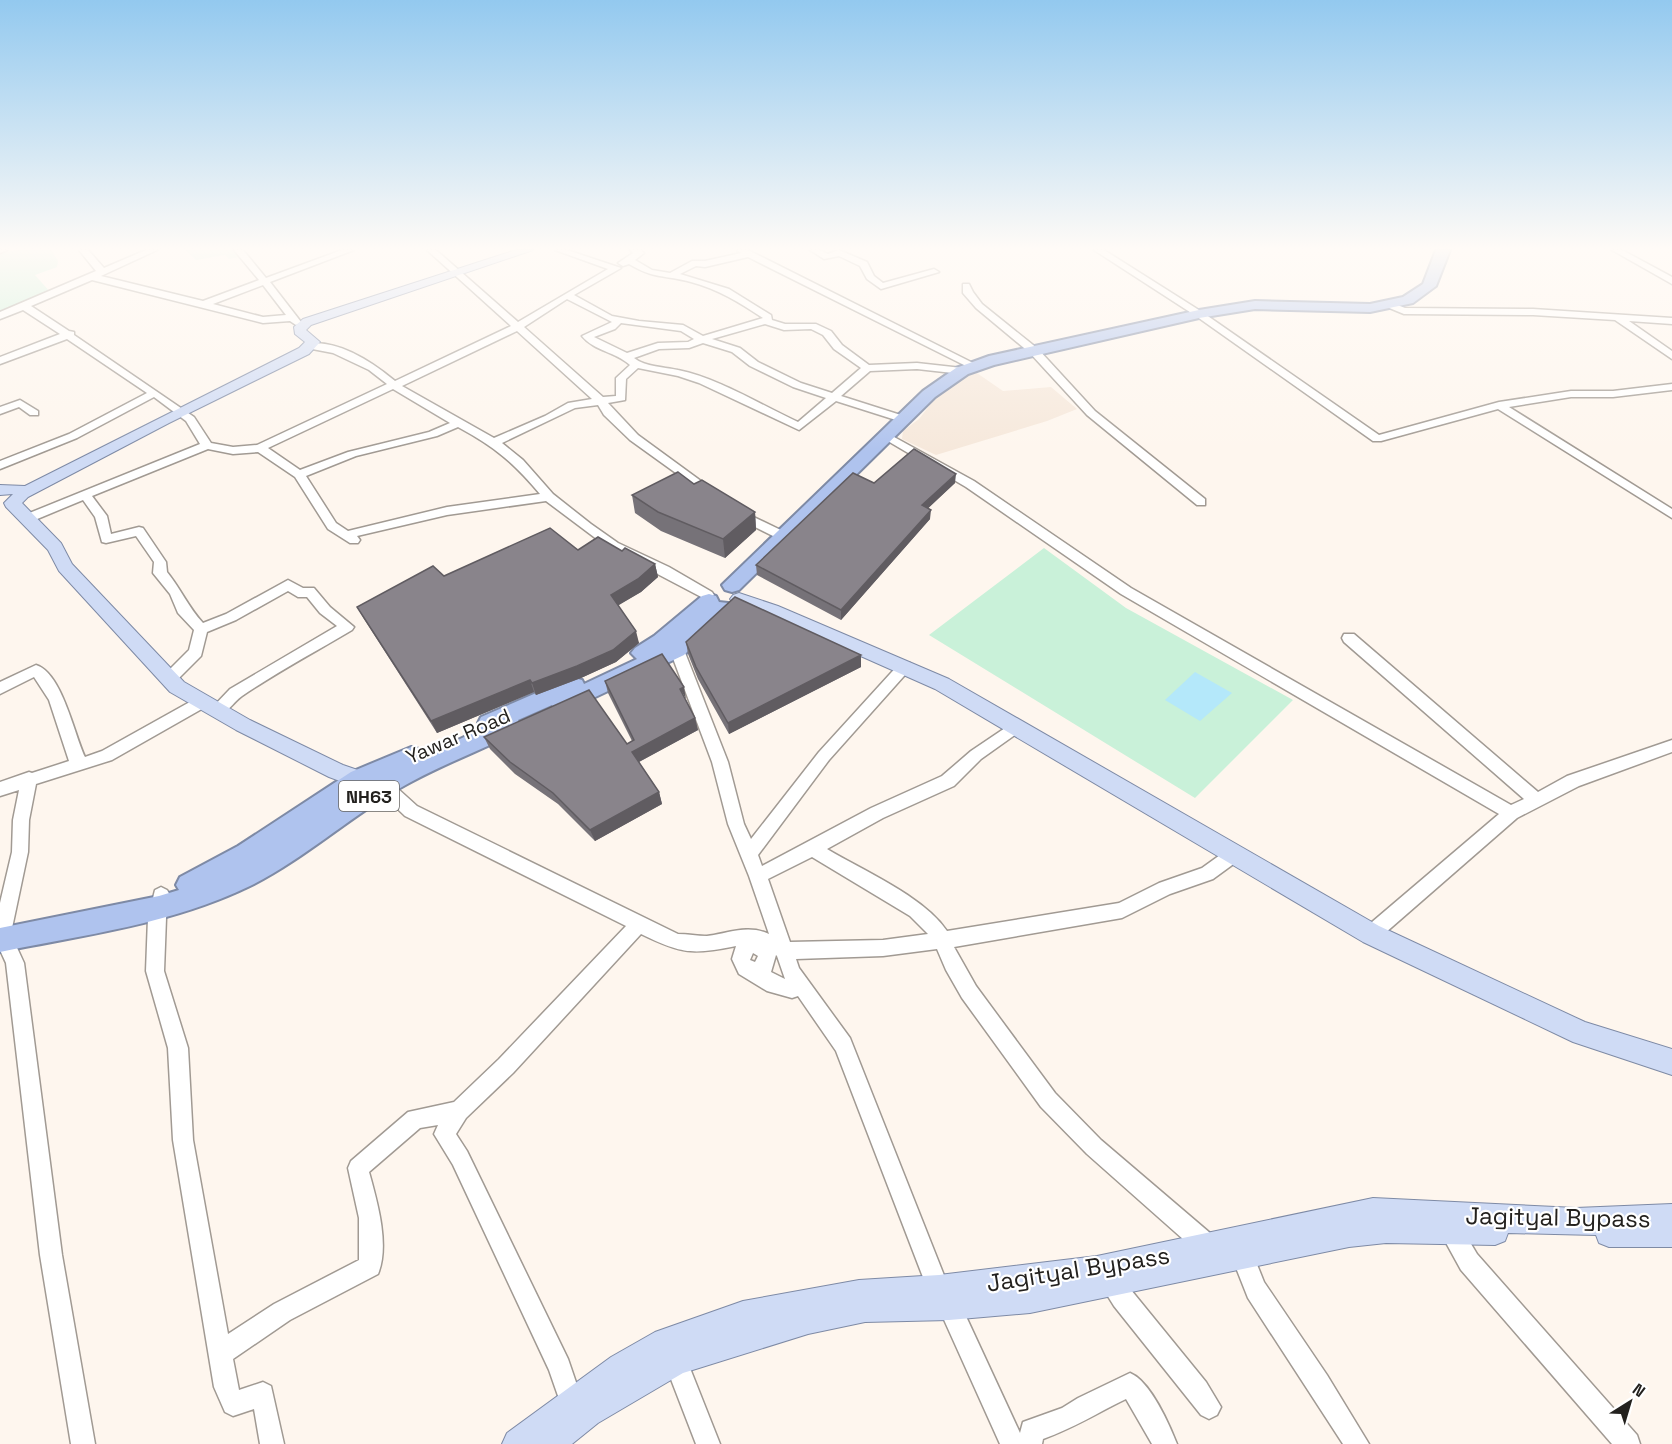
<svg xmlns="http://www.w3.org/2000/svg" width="1672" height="1444" font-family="'Space Grotesk',sans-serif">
<rect width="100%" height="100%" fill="#fef6ee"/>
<path fill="#f6e8db" d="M974,371L1003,391L1051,387L1077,409L1047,421L936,455L902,439L903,431L919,419L940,392Z"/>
<path fill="#c9f1d9" d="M19,250H51L58,261L57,267L35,275L51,293L0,313V253Z
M185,250H233L239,257L229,259L225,255L196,260Z
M1044,548L1126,608L1293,700L1195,798L929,635Z"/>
<path fill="#b4e8fa" d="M1195,672L1232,693L1200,721L1165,700Z"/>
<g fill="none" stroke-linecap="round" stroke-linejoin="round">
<g stroke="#a19a93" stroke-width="3">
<path id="minor" d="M0,250H7L0,253Z
M79,250H88L104,268L146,250H157L101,276L203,301L259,280L234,250H243L266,278L342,250H354L270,282L301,322L296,325L290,321L263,323L92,280L31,306L69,331L74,332V335L194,417L211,443L233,447L257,445L387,384L369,370L333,353L307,348V344C338,339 372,362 395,381L511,326L427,250H436L518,322L608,269L555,250H567L621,268L574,295L612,316L639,321L683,325L703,336L763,318C740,303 718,289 691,282C665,275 654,279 629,264L623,266L618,263L633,253L630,250H641L644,253L635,260L652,270L670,273L692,261H705L741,253L737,250H748L979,366L970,368L748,257L705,267L696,266L680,274L729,289L771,315L772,320L785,324H816L831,331L842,345L869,365L917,363L962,368L967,371L962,374L917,369L870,371L841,396L907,417V421H899L836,401L799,430L699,383L678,376L638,368L626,379L625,400L608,403L638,435L716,492V498L712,499L630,440L604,415L598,405L575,408L502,443L523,460L553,494L591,524L618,543L669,567L712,592L714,595L707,600L610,549L546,501L447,515L357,536L360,540L358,543H350L328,529L295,477L258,452L233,454L208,449L92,496L107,516L111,534L139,527L143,528L166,562L167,572C181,589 188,607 203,623L226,614L288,580L303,588H314L330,607L354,627L352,630C315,652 277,672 242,696C232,703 225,718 212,714L210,710L230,689L337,626L320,613L307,597H298L288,591L236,620L207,632L201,656L174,683H164L162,679L164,675L189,650L194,630L178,613L170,594L153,573L154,562L136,536L106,543L102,542L95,517L83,500L30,522H22L20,519L22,516L200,444L186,421L154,397L77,438L0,469V461L69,434L147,393L67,339L0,364V357L60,334L23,310L0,319V312L96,271ZM263,285L286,315L263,317L213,304ZM567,299L612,322L582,336C594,351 616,352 630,365L616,378V396L603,397L524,327ZM621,323L681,331L694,339L688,342L658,343L627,353L594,337L615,329ZM765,324L784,330L811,329L823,335L834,349L861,368L832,393L801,383L758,362L740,348L712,339ZM517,331L592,399L568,403L545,416L494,438L402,386ZM703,343L732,352L750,366L793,387L826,398L798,422C761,405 718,378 678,370C665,367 645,367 634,358L659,349L689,348ZM393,389L450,423L429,432L348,452L300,470L268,448ZM458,427C495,447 513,462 540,494L447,507L348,531L336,523L306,476L356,456L437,436Z
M810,250H820L828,254L839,250L867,262L874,276L883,283L934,269L939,272L881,289L867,279L860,266L839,256L824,259Z
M1094,250H1104L1202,312L1379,435L1499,402L1571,391H1613L1672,384V390L1613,397H1571L1509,407L1672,509V518L1498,409L1381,441H1373L1196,316Z
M1612,250H1622L1672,277V284Z
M963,284H969L973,292L982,304L1038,349L1095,411L1205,499V505H1197L1087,415L1030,353L976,308L963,293Z
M1390,302L1405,308L1533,309L1672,318V324L1629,321L1672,351V359L1615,320L1533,315L1404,314L1387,307L1385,305Z
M20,400L38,411V415H30L19,407L0,414V407Z
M885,432L974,481L1131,588L1511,805L1524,799L1344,642L1342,638L1344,634H1354L1538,792L1567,776L1672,740V752L1579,786L1517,818L1377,940L1371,942L1365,940L1362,934L1365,928L1499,814L1121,594L966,487L881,437V433Z
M739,510L787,533L789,536L787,539H779L735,517V511Z
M668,640L682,646L684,650L728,762L744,824L751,839L819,752L900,663H910L912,667L829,760L758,855L762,866L871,808L942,776L971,751L1014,722L1019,724L1022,728L1019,732L981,759L954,786L883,818L827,849C864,871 923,896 947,931L1119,903L1159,883L1202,868L1227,850L1233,848L1239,850L1241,855L1239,860L1213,879L1170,894L1122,918L954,947L976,986L1055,1093L1101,1140L1217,1239L1220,1247L1217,1255L1209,1258L1201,1255L1087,1154L1041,1107L962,998L946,970L937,949L883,956L796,959L799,968L850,1038L947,1283L957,1297L1020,1433L1023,1422L1062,1408L1078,1398L1130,1373C1150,1381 1169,1424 1177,1444H1152L1126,1399C1097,1413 1074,1428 1043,1439L1042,1444H1000L941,1313L931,1298L836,1051L798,996L792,998L767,991L739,974L732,959L736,946C692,955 682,954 641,934L513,1073L466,1118L456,1134L467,1151L568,1359L581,1397L588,1407L584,1415L576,1419L564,1413L549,1370L453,1165L434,1134L438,1125L420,1128L369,1172C377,1201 390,1245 378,1274L290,1320L233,1359L239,1390L263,1382L271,1386L284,1444H260L254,1409L233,1416L225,1412L214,1387L173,1140L168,1048L146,971L148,918L155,890L161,887L167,890L170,895L166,918L164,971L188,1048L193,1140L228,1334L274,1304L359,1260V1218L348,1168L351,1161L408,1112L454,1102L499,1059L626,926L405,816L384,796L379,784L381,779L387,778L393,779L396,787L417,806L678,934C687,934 698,936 707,936C729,933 748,924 769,934L749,876L728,824L712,762L671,653L661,645ZM812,857L910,916L928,934L883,940L790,942L768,879ZM753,953L758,956L755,962L750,960ZM776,955L777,956L785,979L771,972Z
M36,665C62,673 74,734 85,757L102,751L197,698H207L209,702L207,706L112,760L36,784L29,820L28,852L12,928L13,939L24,963L62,1255L95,1444H71L40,1255L6,963L0,950V903L12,852L13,820L19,790L0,796V782L29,772L32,773L69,761L49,700L34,677L0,694V682Z
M1450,1219L1458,1222L1477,1254L1637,1435L1640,1444H1612L1461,1270L1439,1230L1442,1222Z
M1242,1244L1250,1247L1264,1282L1327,1375L1369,1444H1343L1248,1298L1231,1255L1234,1247Z
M1110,1271L1118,1274L1206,1382L1221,1407L1217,1415L1209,1419L1201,1415L1114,1306L1099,1282L1102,1274Z
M674,1344L682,1348L720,1444H696L662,1356L666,1348Z"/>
</g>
<g stroke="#7e8aa5" stroke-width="2">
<path id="major" d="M516,250H533L311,325L306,330L320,342L309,354L169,423L28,497L22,503L61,543L72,564L184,682L250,720L343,765L378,777L381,783L378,789L364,790L329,777L236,730L170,692L59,571L48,550L6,507L4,503L13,494L0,495V485L25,486L299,348L305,342L295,334L294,327L303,319Z
M739,593L778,606L949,679L1379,926L1585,1022L1672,1049V1075L1573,1042L1363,942L935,689L766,614L733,603L730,599L733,595Z
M1373,1198L1576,1208L1672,1204V1247H1609L1599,1243L1596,1235L1508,1233L1505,1241L1495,1245L1386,1243L1349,1247L1030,1313L949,1320L865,1322L808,1334L683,1373L598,1423L572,1444H502L507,1433L611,1357L655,1332L743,1301L859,1280L939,1275L1097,1256Z"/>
</g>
<g stroke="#7e8aa5" stroke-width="4">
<path id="highway" d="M1436,250H1450L1436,286L1413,303L1370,312L1255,309L1199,318L994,365L968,374L935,397L739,590L732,592L725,590L722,585L923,391L956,368L989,356L1199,310L1255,301L1370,304L1403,297L1423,284Z
M709,594L716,596L719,602L728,603L731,608L684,655L570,709L562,711L554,709L552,705L518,720L521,726L518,732C477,752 433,768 395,791C345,821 302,860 250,886C172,924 84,935 0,952V928L159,896L179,890L176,885L180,877L238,846L351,772L411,747L419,749L422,757L481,729L478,723L481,717L566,680L574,678L582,680L584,684L637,659L631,653L635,648L654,636L702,596Z"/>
</g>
<use href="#minor" fill="#fff" fill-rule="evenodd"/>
<use href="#major" fill="#cfdbf5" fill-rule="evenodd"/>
<use href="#highway" fill="#afc3ee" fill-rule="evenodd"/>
</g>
<path fill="#767278" d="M874,483H955L928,508L930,519L841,620L757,575L756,565Z
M694,484L755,512L756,530L725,558L661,531L635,513L632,495Z
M578,550L655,564L658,577L641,592L618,605L639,643L616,662L581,678L536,695L534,692L437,733L364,619L357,607L444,576Z
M686,642L861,667L729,734L698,679L688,654Z
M605,681L686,700L695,718L698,730L639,762L659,792L662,804L595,841L558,804L515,774L490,749L484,737L627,744L632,741L608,693Z"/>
<path fill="#605c61" d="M956,474L955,483L921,515L922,505Z
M931,510L930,519L841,620V610Z
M755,512L756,530L725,558L723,539Z
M655,564L658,577L641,592L614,608L611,595Z
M636,631L639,643L616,662L581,678L536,695L532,683Z
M861,655V667L729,734L728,723Z
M530,680L534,692L437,733L431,721Z
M684,687L686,699L680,689Z
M695,718L698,730L635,764L632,752Z
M659,792L662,804L595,841L590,830Z"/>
<path fill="#89848b" stroke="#605c61" stroke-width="1.5" d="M914,449L956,474L922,505L931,510L841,610L756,565L853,473L874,483Z
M678,472L694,484L702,480L755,512L723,539L658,512L632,495Z
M550,528L578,550L598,537L622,551L625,548L655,564L638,579L611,595L636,631L613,650L577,666L532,683L530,680L431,721L357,607L433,566L444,576Z
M735,597L861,655L728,723L696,667L686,642Z
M662,654L684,687L680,689L695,718L632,752L659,792L590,830L553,793L510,762L484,737L589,690L627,744L634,740L605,681Z"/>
<linearGradient id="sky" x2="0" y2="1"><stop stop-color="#93c9ef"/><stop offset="0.55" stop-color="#fffbf7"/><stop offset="1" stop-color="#fffbf7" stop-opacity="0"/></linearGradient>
<rect width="1672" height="452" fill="url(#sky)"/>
<g text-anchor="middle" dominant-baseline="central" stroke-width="4.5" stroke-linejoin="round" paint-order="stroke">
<rect fill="#fff" stroke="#656462" stroke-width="1.5" x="339" y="781" width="60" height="30" rx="4.5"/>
<g font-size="18" font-weight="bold" fill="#23211e">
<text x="369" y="796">NH63</text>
</g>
<g font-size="20" fill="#23211e" stroke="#fff">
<text transform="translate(458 736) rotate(-23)">Yawar Road</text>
</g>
<g font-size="24" fill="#23211e" stroke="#fff">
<text transform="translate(1558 1217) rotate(1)">Jagityal Bypass</text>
<text transform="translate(1078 1269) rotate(-9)">Jagityal Bypass</text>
</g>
</g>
<g transform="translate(1630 1402) rotate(37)" stroke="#ffffff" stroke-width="4.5" paint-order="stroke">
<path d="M0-4.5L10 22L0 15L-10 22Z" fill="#23211e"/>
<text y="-9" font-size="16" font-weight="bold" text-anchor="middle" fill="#23211e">N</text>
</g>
</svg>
